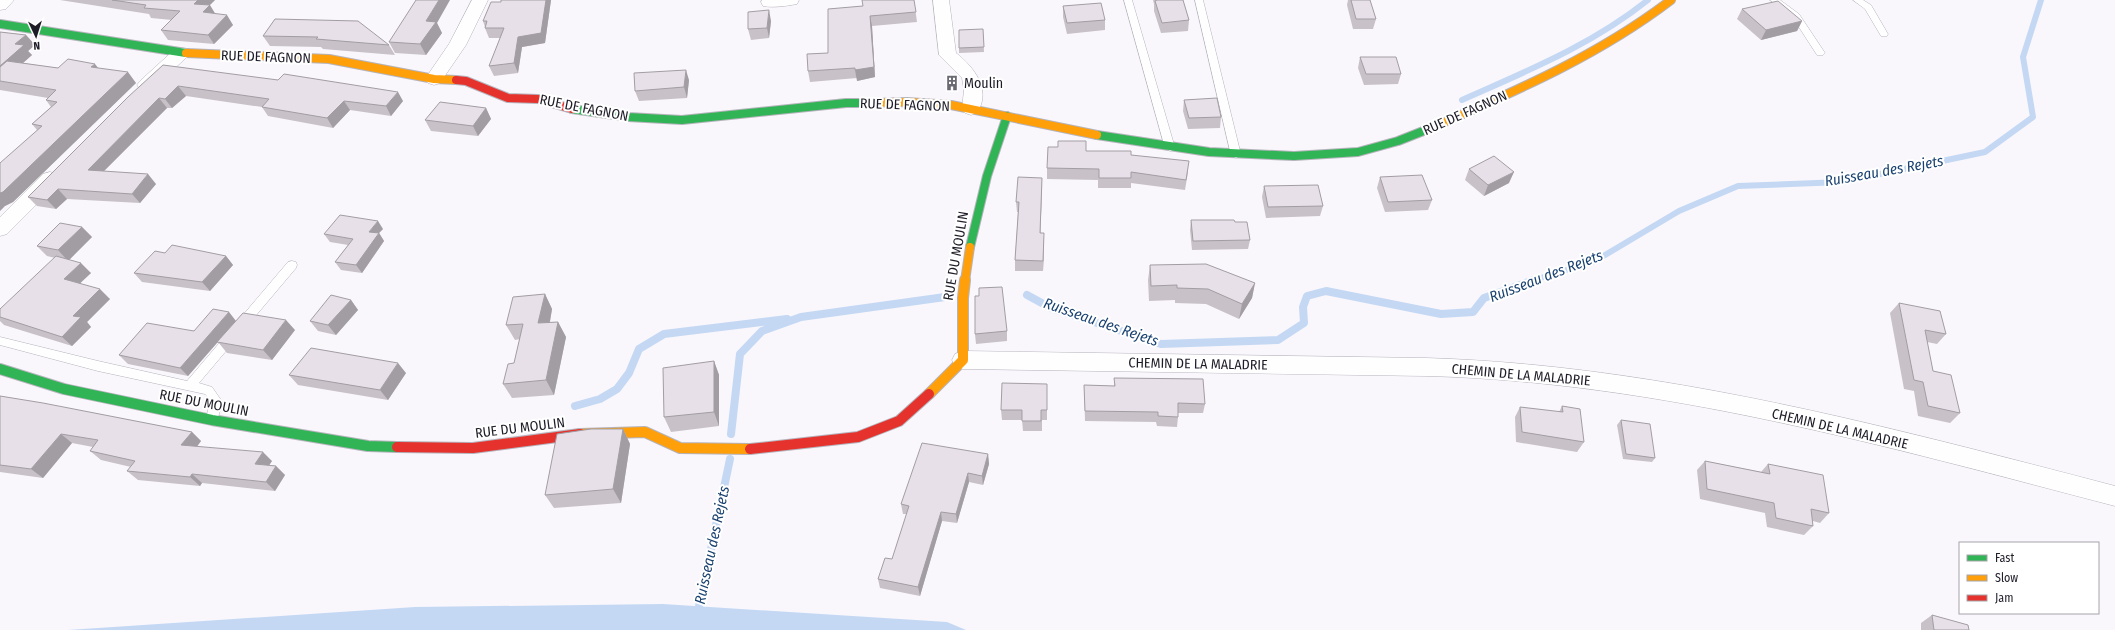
<svg xmlns="http://www.w3.org/2000/svg" width="2115" height="630" font-family="'Fira Sans Condensed',sans-serif">
<rect width="100%" height="100%" fill="#f9f7fc"/>
<path fill="#c4d8f4" d="M663,604L947,622L966,630H68L415,607Z"/>
<g fill="none" stroke-linecap="round" stroke-linejoin="round">
<path stroke="#c4d8f4" stroke-width="6" d="M1462,100C1527,71 1592,45 1648,0
M1531,281L1595,261L1679,211L1738,186L1842,182L1985,152L2033,117L2023,57L2041,0"/>
<path stroke="#c4d8f4" stroke-width="8" d="M1027,295L1051,308L1161,344L1278,340L1304,323L1303,307L1307,296L1326,291L1441,314L1473,312L1484,298L1534,280
M575,406L600,399L617,389L629,373L639,349L664,334L787,319
M731,434L740,354L762,331L801,317L945,297
M694,630L730,459"/>
<g stroke="#b5b3bb" stroke-width="1">
<path id="lane" d="M1124,0H1132L1175,148L1173,150L1170,151L1165,148Z
M1195,0H1203L1241,155L1236,158L1231,155Z
M1770,0H1780L1799,14L1825,53L1823,55H1817L1793,18Z
M1853,0H1863L1871,5L1888,34L1887,36H1881L1865,9Z
M292,261L296,262L297,265L296,268L199,383L212,387L221,400L220,411L216,423L212,425L208,423C203,414 215,403 205,394L98,371L0,345V337L98,361L187,381L288,262Z"/>
</g>
<g stroke="#b5b3bb" stroke-width="1">
<path id="street" d="M0,0H14L6,9L0,10Z
M472,0H488L466,45L440,83L434,85L428,83L425,79L449,44Z
M762,0H799L797,4C786,6 774,8 763,6L761,2Z
M933,0H949L956,53C974,67 992,90 977,113L971,115L965,113L962,109L964,90L962,78L939,55Z
M181,48L187,49L190,53L187,57L152,89L146,91L140,89L137,85L140,81L175,49Z
M50,172L57,174L60,179L57,184L7,234L0,236V217L43,174Z
M963,351L1426,358C1660,365 1889,427 2115,486V506C1889,447 1660,382 1426,376L963,369L955,366L952,360L955,354Z"/>
</g>
<g stroke="#b5b3bb" stroke-width="10">
<path id="fast-far1" d="M0,24L186,53
M572,109L628,117L682,120L846,103H870
M1097,135L1209,152L1294,156L1358,152L1398,141L1436,126
M970,247L987,176L1007,116"/>
</g>
<g stroke="#b5b3bb" stroke-width="12">
<path id="fast" d="M0,369L64,389L212,420L368,446L397,447"/>
</g>
<g stroke="#b5b3bb" stroke-width="10">
<path id="slow-far1" d="M186,53L329,59L434,79L456,80
M870,103L907,102L951,105L1097,135
M1436,126C1518,90 1599,55 1671,0
M965,281L970,247"/>
</g>
<g stroke="#b5b3bb" stroke-width="12">
<path id="slow" d="M929,394L963,360V298L965,280
M580,434L645,432L680,448L750,449"/>
</g>
<g stroke="#b5b3bb" stroke-width="10">
<path id="jam-far1" d="M456,80L466,81L508,98L538,99L572,109"/>
</g>
<g stroke="#b5b3bb" stroke-width="12">
<path id="jam" d="M397,447L473,448L580,434
M750,449L858,437L899,421L929,394"/>
</g>
<use href="#lane" fill="#fefeff" fill-rule="evenodd"/>
<use href="#street" fill="#fefeff" fill-rule="evenodd"/>
<use href="#fast-far1" stroke="#30b455" stroke-width="8"/>
<use href="#fast" stroke="#30b455" stroke-width="10"/>
<use href="#slow-far1" stroke="#ff9f0a" stroke-width="8"/>
<use href="#slow" stroke="#ff9f0a" stroke-width="10"/>
<use href="#jam-far1" stroke="#e5322d" stroke-width="8"/>
<use href="#jam" stroke="#e5322d" stroke-width="10"/>
</g>
<path fill="#c8c1c8" d="M60,0H215L209,5L215,14L233,25L214,44L168,40L161,30L172,20L151,18L149,14Z
M501,0H551L545,43L522,47L518,73L494,76L489,66L500,38H489L485,28V27L483,21L501,2Z
M914,0L917,22L872,26L875,77L857,81V78L810,82L808,71L828,53L863,6Z
M1153,0H1183L1189,20L1188,31L1161,33L1154,11V4Z
M1348,0H1370L1376,19L1373,29H1353L1347,5Z
M1063,6L1105,20V30L1067,34L1063,17Z
M1742,9L1802,21L1797,31L1761,40L1737,19Z
M275,19L389,45L395,55L323,49L321,47L270,46L263,36Z
M771,21L769,38L751,40L748,29Z
M437,23L442,33L426,55L395,53L389,42Z
M983,29L984,52L959,53V48Z
M0,32L26,35L35,45L28,51L32,55L23,63L58,68H98L136,83L13,202L5,206L37,130L32,124L51,107L46,100L48,98L0,90Z
M1360,57L1401,74L1398,84L1364,85L1358,68Z
M163,65L403,101L391,116L350,110L333,128L268,116L262,107L186,96L172,108H167L104,171L156,184L140,203L67,199L56,209L37,206L28,197Z
M689,80L687,98L639,101L635,91Z
M1184,100L1221,117L1220,128L1188,129L1183,111Z
M486,108L491,119L478,136L431,131L425,120Z
M1086,151L1131,155L1188,172L1185,190L1131,183V188H1098V180L1047,179V168Z
M1469,169L1509,183L1484,196L1465,180Z
M1380,177L1432,200L1428,210L1385,212L1377,188Z
M1042,178L1040,233L1044,243L1043,271H1015V260L1018,212H1017L1016,202Z
M1264,186L1323,206L1320,216L1266,218L1262,197Z
M1191,220L1250,240L1248,249L1192,250L1190,230Z
M82,227L92,237L69,260L91,273L80,283L110,299L87,322L91,327L72,346L4,325L0,321V317L55,258L47,256L37,246Z
M383,229L379,233L384,241L362,273L341,270L335,262L348,245L330,242L324,234Z
M226,256L233,265L210,291L142,282L134,273Z
M1150,265L1255,283L1252,298L1239,319L1206,304L1175,303V300L1149,301L1148,280Z
M545,294L552,309L550,322H558L566,337L554,395L512,398L503,384L514,363L520,339L515,340L506,325Z
M979,296L1007,331V341L976,344L975,334Z
M351,300L358,310L336,335L318,331L310,321Z
M1899,303L1946,334L1937,344L1927,342L1933,371L1960,413L1950,423L1918,416L1914,391L1904,389L1890,313Z
M236,321L295,330L272,360L227,353L218,342L188,376L128,364L119,355L194,331Z
M714,361L719,375V426L671,432L664,417Z
M406,373L388,400L298,385L289,375Z
M1114,378L1205,404L1203,413H1178V417L1177,427L1157,426L1156,422L1085,421L1084,385L1114,386Z
M1047,384V420H1042V431H1023L1022,420H1002L1001,410Z
M0,396L192,432L201,441L197,447L272,461L269,465L276,466L285,475L275,491L202,483L200,486L138,480L127,471L131,467L101,460L90,451L93,447L72,443L43,478L0,472Z
M1562,406L1584,442L1577,452L1516,442L1515,417L1520,407L1559,412Z
M1621,420L1655,458L1652,462L1623,459L1617,425Z
M623,429L630,444L621,503L554,508L545,495Z
M988,454L989,464L983,485L969,482L957,523L942,521L920,596L880,588L878,579L892,559L907,514H903L901,504Z
M1705,461L1761,472L1768,464L1829,513L1820,523L1813,521V526L1804,535L1767,527L1765,513L1700,499L1697,470Z
M1932,615L1969,630H1921V623Z"/>
<path fill="#a29da3" d="M198,0H215L201,14L194,4Z
M439,0H450L437,23L442,33L426,55L420,44L426,21Z
M546,0H551L545,43L522,47L518,73L514,63L518,37Z
M210,5L216,15L203,12Z
M769,10L771,21L769,38L767,28Z
M227,15L233,25L214,44L208,35Z
M870,16L872,26L875,77L857,81L855,70Z
M1802,21L1797,31L1761,40L1766,30Z
M26,35L35,45L28,51L32,55L6,78L0,71V66L15,44Z
M95,64L103,74L91,67Z
M686,70L689,80L687,98L684,87Z
M128,72L136,83L13,202L5,206L0,211V193Z
M178,86L186,96L172,108L165,99Z
M398,92L403,101L391,116L386,106Z
M159,98L167,108L96,179L88,170Z
M344,101L350,110L333,128L327,118Z
M486,108L491,119L478,136L473,126Z
M1514,172L1509,183L1484,196L1488,185Z
M148,174L156,184L140,203L132,194Z
M1042,178V189L1040,243V233Z
M58,189L67,199L56,209L47,200Z
M378,221L383,229L379,233L384,241L362,273L356,265L369,232Z
M82,227L92,237L68,261L58,250Z
M1044,233V243L1043,271V261Z
M226,256L233,265L210,291L202,282Z
M81,263L91,273L74,289L64,279Z
M1255,283L1252,298L1239,319L1242,304Z
M100,289L110,299L87,322L91,327L72,346L62,337L73,316Z
M545,294L552,309L547,338L538,323Z
M351,300L358,310L336,335L328,325Z
M229,312L236,321L188,376L180,368Z
M286,320L295,330L272,360L263,350Z
M558,322L566,337L554,395L546,380Z
M714,361L719,375V426L714,412Z
M398,363L406,373L388,400L380,390Z
M623,429L630,444L621,503L613,489Z
M192,432L201,441L190,455L181,445Z
M61,434L72,443L43,478L31,469Z
M263,452L272,461L264,473L255,464Z
M988,454L989,464L983,485L982,476Z
M276,466L285,475L275,491L266,482Z
M968,473L969,482L957,523L956,514Z
M192,474L202,483L200,486L190,477Z
M941,512L942,521L920,596L918,587Z"/>
<path fill="#e8e0e9" stroke="#a29da3" d="M112,0H198L194,4L210,5L203,12L227,15L208,35L161,30L180,11L144,8L146,5Z
M416,0H439L426,21L436,22L420,44L389,42Z
M501,0H546L541,33L518,37L514,63L489,66L504,28H485L487,21H483L491,2H501Z
M862,0H914L916,12L870,16L874,67L855,70V68L808,71L807,54L828,53V9L863,6Z
M1157,0H1183L1189,20L1162,23L1155,1Z
M1351,0H1370L1376,19H1356Z
M1778,1L1802,21L1766,30L1742,9Z
M1101,3L1105,20L1067,23L1063,6Z
M769,10L767,28L748,29V12Z
M275,19L358,21L389,45L316,39L318,37L263,36Z
M983,29L984,47L959,48V30Z
M0,32L26,35L15,44L24,45L0,66Z
M1360,57H1396L1401,74H1366Z
M68,59L95,64L91,67L128,72L3,192L0,193V163L42,126L32,124L57,102L46,100L56,90L0,81V67L7,61L58,68Z
M163,65L278,80L284,74L398,92L386,106L344,101L327,118L262,107L269,99L178,86L165,99L159,98L88,170L148,174L132,194L58,189L47,200L28,197L128,97Z
M686,70L684,87L635,91L634,73Z
M1217,98L1221,117L1189,118L1184,100Z
M440,102L486,108L473,126L425,120Z
M1058,141H1086V151H1131V155L1189,161L1186,180L1131,172V178H1099V169L1047,168L1048,147H1058Z
M1494,156L1514,172L1488,185L1469,169Z
M1422,175L1432,200L1388,202L1380,177Z
M1018,177L1042,178L1040,233H1044L1043,261L1015,260L1019,202H1016Z
M1318,185L1323,206L1268,207L1264,186Z
M340,215L378,221L369,232L379,233L356,265L335,262L353,239L324,234Z
M1191,220H1234L1235,222H1247L1250,240L1193,241Z
M60,223L82,227L58,250L37,246Z
M172,245L226,256L202,282L134,273L155,251L165,253Z
M56,256L81,263L64,279L100,289L73,316L81,317L62,337L0,317V309Z
M1206,264L1255,283L1242,304L1208,289L1177,288V285L1151,286L1150,265Z
M1002,287L1007,331L975,334V296H979V288Z
M545,294L538,323L558,322L546,380L503,384L508,364L514,363L523,324L506,325L513,297Z
M331,295L351,300L328,325L310,321Z
M1899,303L1940,311L1946,334L1925,330L1933,371L1951,375L1960,413L1928,406L1923,382L1914,380Z
M213,309L229,312L180,368L119,355L147,323L194,331Z
M243,313L286,320L263,350L217,342Z
M311,348L398,363L380,390L289,375Z
M714,361V412L664,417L663,368Z
M1114,378L1203,379L1205,404L1178,403V417L1158,416V412L1085,411L1084,385L1115,386Z
M1002,383L1047,384V410H1041V421H1022V410H1001Z
M0,396L43,403L192,432L181,445L263,452L255,464L276,466L266,482L192,474L190,477L127,471L135,461L90,451L98,440L61,434L31,469L0,465Z
M1562,406L1580,409L1584,442L1522,432L1520,407L1563,412Z
M1621,420L1650,424L1655,458L1626,454Z
M591,429H623L613,489L545,495L557,434Z
M922,443L988,454L982,476L968,473L956,514L941,512L918,587L878,579L885,558L892,559L909,506L901,504Z
M1705,461L1770,474L1768,464L1823,475L1829,513L1811,509L1813,526L1776,518L1774,503L1707,489Z
M1932,615L1968,625L1969,630H1934Z"/>
<defs>
<g id="building-bare" transform="scale(1.2)"><path d="M-4-6H4V6H1V3H-1V6H-4ZM-2.5-4.3h1.7v1.8h-1.7ZM.8-4.3h1.7v1.8H.8ZM-2.5-1h1.7V.8h-1.7ZM.8-1h1.7V.8H.8Z" fill="#6b6972" stroke="#fff" stroke-width="2.5" paint-order="stroke"/></g>
</defs>
<g fill-rule="evenodd">
<use href="#building-bare" x="952" y="83"/>
</g>
<g text-anchor="middle" dominant-baseline="central" stroke-width="4" stroke-linejoin="round" paint-order="stroke">
<g font-size="14" fill="#1e1c27" stroke="#fff">
<text transform="translate(266 57) rotate(2)">RUE DE FAGNON</text>
<text transform="translate(905 105) rotate(2)">RUE DE FAGNON</text>
<text transform="translate(584 108) rotate(11)">RUE DE FAGNON</text>
<text transform="translate(1465 113) rotate(-24)">RUE DE FAGNON</text>
<text transform="translate(956 256) rotate(-80)">RUE DU MOULIN</text>
<text transform="translate(1198 364) rotate(1)">CHEMIN DE LA MALADRIE</text>
<text transform="translate(1521 375) rotate(5)">CHEMIN DE LA MALADRIE</text>
<text transform="translate(204 403) rotate(11)">RUE DU MOULIN</text>
<text transform="translate(520 428) rotate(-7)">RUE DU MOULIN</text>
<text transform="translate(1840 429) rotate(13)">CHEMIN DE LA MALADRIE</text>
</g>
<g font-size="14" fill="#1e1c27" stroke="#fff" text-anchor="start">
<text x="964" y="83">Moulin</text>
</g>
<g font-size="15" font-style="italic" fill="#1a4270" stroke="#fff">
<text transform="translate(1884 171) rotate(-10)">Ruisseau des Rejets</text>
<text transform="translate(1546 276) rotate(-21)">Ruisseau des Rejets</text>
<text transform="translate(1101 322) rotate(19)">Ruisseau des Rejets</text>
<text transform="translate(712 545) rotate(-78)">Ruisseau des Rejets</text>
</g>
</g>
<rect x="1959" y="542" width="140" height="72" fill="#ffffff" stroke="#a5a4a9"/>
<rect x="1967" y="555" width="20" height="6" fill="#30b455" stroke="#a5a4a9"/>
<text x="1995" y="562" font-size="12" fill="#1e1c27">Fast</text>
<rect x="1967" y="575" width="20" height="6" fill="#ff9f0a" stroke="#a5a4a9"/>
<text x="1995" y="582" font-size="12" fill="#1e1c27">Slow</text>
<rect x="1967" y="595" width="20" height="6" fill="#e5322d" stroke="#a5a4a9"/>
<text x="1995" y="602" font-size="12" fill="#1e1c27">Jam</text>
<g transform="translate(36 36) rotate(176)" stroke="#ffffff" stroke-width="3" paint-order="stroke">
<path d="M0-3L7 15L0 10L-7 15Z" fill="#1e1c27"/>
<text y="-6" font-size="11" font-weight="bold" text-anchor="middle" fill="#1e1c27">N</text>
</g>
</svg>
